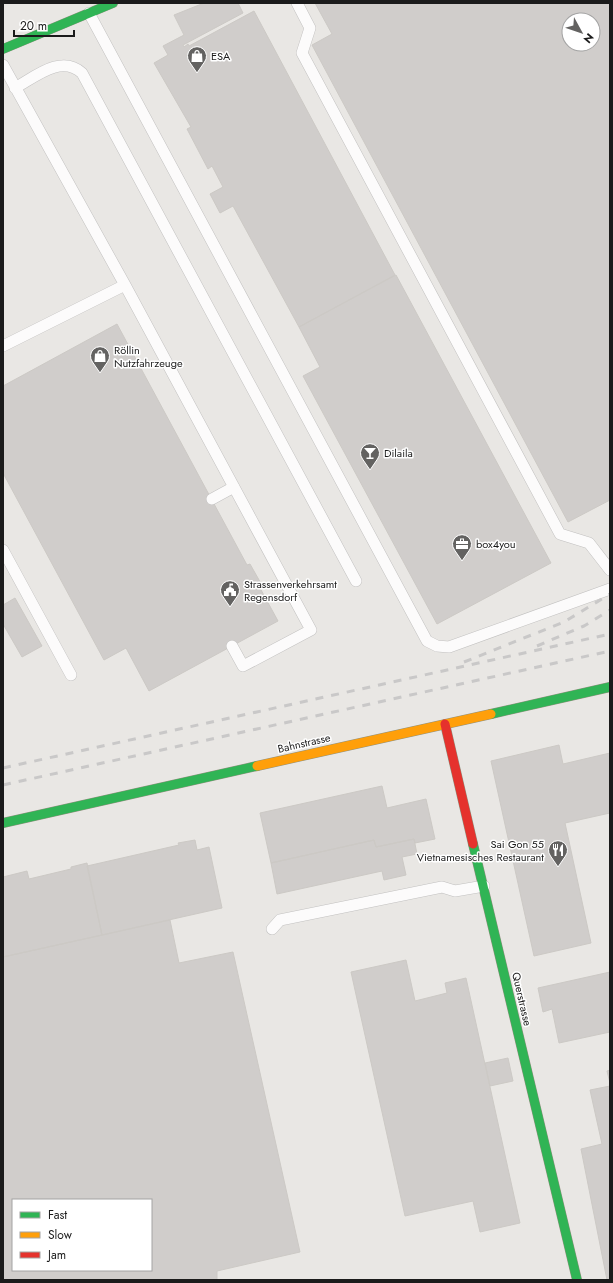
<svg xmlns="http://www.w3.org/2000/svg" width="613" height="1283" font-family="Jost,sans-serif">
<rect width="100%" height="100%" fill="#e9e7e4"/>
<path fill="#d0cdcb" stroke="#ccc9c5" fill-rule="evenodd" d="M204,3H238L243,13L183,45L184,47L188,44L189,46L254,11L395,275L299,327L233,206L220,213L210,194L223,187L212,166L208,169L187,129L191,127L154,63L168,55L163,46L184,35L174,15Z
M315,3H610V500L568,522L312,45L332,34ZM569,20H593V44H569Z
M396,275L551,563L437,624L303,376L320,367L299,327Z
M117,324L247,565L250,564L263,587L260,588L278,621L149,691L126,648L104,660L3,473V386Z
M15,598L42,646L22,657L3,624V605Z
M559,745L563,764L610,753V813L565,823L591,943L534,956L491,761Z
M382,786L387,808L426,799L435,839L415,843L414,839L376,847L374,840L271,863L260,813Z
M414,839L417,854L402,857L406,875L384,880L382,871L277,894L271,863L374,840L376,847Z
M195,840L197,850L209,847L222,908L102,935L87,866L179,845L178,843Z
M87,863L102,935L3,957V877L27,871L29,879L71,869V867Z
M170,920L179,963L233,952L300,1252L217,1271V1280H3V957ZM13,1200H151V1270H13Z
M406,960L415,1001L447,993L445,983L466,978L520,1223L480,1232L473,1201L405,1216L351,972Z
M610,972V1032L559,1043L552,1009L543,1012L538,988Z
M508,1058L513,1081L490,1086L485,1063Z
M610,1070V1083L607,1071Z
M610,1086V1280H607L581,1149L602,1144L590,1090Z"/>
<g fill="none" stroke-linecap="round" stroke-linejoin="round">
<g stroke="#c2c1c0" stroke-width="12">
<path id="lane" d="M297,3L310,28L302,53L560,534L589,543L610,570
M89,13L427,641L437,646L449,647L610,589
M3,65L125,285L311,630L243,666L232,646
M15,88C35,77 61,54 82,73L356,581
M3,346L125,285
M212,499L234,487
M3,550L71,675
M272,929L280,920L442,887L455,891L484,886"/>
</g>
<g stroke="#90917e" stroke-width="10">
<path id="fast" d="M3,49L113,3
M491,714L610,687
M3,823L257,766
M473,844L577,1280"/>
</g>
<g stroke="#90917e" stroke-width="10">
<path id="slow" d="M257,766L491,714"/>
</g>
<g stroke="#90917e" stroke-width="10">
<path id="jam" d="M445,724L473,844"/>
</g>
<use href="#lane" stroke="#fcfbfb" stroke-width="11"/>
<use href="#fast" stroke="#30b455" stroke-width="9"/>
<use href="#slow" stroke="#ff9f0a" stroke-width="9"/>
<use href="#jam" stroke="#e5322d" stroke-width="9"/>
<path stroke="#c9c8c8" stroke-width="3" stroke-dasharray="8 8" stroke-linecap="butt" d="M537,646L584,626L610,610
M464,662L564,622L610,594
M3,768L610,634
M3,785L610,651"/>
</g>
<defs>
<g id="shop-pin" transform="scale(1)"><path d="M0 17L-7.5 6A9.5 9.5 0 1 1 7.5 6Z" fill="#636261" stroke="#fff"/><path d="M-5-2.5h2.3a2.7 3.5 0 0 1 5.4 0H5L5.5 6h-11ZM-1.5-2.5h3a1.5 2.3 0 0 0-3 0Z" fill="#fff"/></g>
<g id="bar-pin" transform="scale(1)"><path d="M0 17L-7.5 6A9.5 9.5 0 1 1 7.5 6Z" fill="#636261" stroke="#fff"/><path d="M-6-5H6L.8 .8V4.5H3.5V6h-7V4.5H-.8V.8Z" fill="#fff"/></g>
<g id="office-pin" transform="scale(1)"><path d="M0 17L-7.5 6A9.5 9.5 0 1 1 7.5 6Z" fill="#636261" stroke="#fff"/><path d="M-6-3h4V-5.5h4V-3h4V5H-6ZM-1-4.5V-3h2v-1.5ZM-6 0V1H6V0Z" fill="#fff"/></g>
<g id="civic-pin" transform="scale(1)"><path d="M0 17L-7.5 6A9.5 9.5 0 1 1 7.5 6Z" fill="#636261" stroke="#fff"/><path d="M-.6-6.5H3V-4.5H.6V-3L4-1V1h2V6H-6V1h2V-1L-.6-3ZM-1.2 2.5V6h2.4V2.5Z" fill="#fff"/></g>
<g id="restaurant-pin" transform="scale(1)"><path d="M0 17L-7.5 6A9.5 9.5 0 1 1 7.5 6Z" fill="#636261" stroke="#fff"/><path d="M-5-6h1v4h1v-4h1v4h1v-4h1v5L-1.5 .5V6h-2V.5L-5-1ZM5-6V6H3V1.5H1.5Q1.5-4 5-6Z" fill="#fff"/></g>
</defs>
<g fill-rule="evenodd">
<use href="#shop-pin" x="197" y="56"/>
<use href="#shop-pin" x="100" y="356"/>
<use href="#bar-pin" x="370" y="453"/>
<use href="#office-pin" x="462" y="544"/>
<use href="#civic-pin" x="230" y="590"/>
<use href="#restaurant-pin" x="558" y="850"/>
</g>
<g text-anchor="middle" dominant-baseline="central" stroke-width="3" stroke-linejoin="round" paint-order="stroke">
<g font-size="11" fill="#1b1b1b" stroke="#fff" text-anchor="start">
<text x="211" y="56">ESA</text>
<text x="114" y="350">Röllin<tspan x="114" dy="13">Nutzfahrzeuge</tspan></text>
<text x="384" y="453">Dilaila</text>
<text x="476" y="544">box4you</text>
<text x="244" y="584">Strassenverkehrsamt<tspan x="244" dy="13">Regensdorf</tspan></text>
<text x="544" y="844" text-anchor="end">Sai Gon 55<tspan x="544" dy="13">Vietnamesisches Restaurant</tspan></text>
</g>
<g font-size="11" fill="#1b1b1b" stroke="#fff">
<text transform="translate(304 743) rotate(-13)">Bahnstrasse</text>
<text transform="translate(522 999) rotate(77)">Querstrasse</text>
</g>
</g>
<rect width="613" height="1283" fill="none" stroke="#1b1b1b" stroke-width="8"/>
<rect x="12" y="1199" width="140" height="72" fill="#ffffff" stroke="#a4a4a4"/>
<rect x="20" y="1212" width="20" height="6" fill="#30b455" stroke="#a4a4a4"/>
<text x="48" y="1219" font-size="12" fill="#1b1b1b">Fast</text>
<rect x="20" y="1232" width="20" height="6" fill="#ff9f0a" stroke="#a4a4a4"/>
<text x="48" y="1239" font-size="12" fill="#1b1b1b">Slow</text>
<rect x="20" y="1252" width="20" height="6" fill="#e5322d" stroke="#a4a4a4"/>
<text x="48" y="1259" font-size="12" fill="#1b1b1b">Jam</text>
<g transform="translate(581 32) rotate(130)"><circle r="19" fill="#ffffff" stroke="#a4a4a4"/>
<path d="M0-3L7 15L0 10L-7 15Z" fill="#636261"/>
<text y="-6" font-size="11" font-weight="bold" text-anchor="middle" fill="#1b1b1b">N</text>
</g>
<path d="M14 30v6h60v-6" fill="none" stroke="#1b1b1b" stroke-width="2"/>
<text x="20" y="30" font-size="12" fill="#1b1b1b" stroke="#ffffff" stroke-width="3" paint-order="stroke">20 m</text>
</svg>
